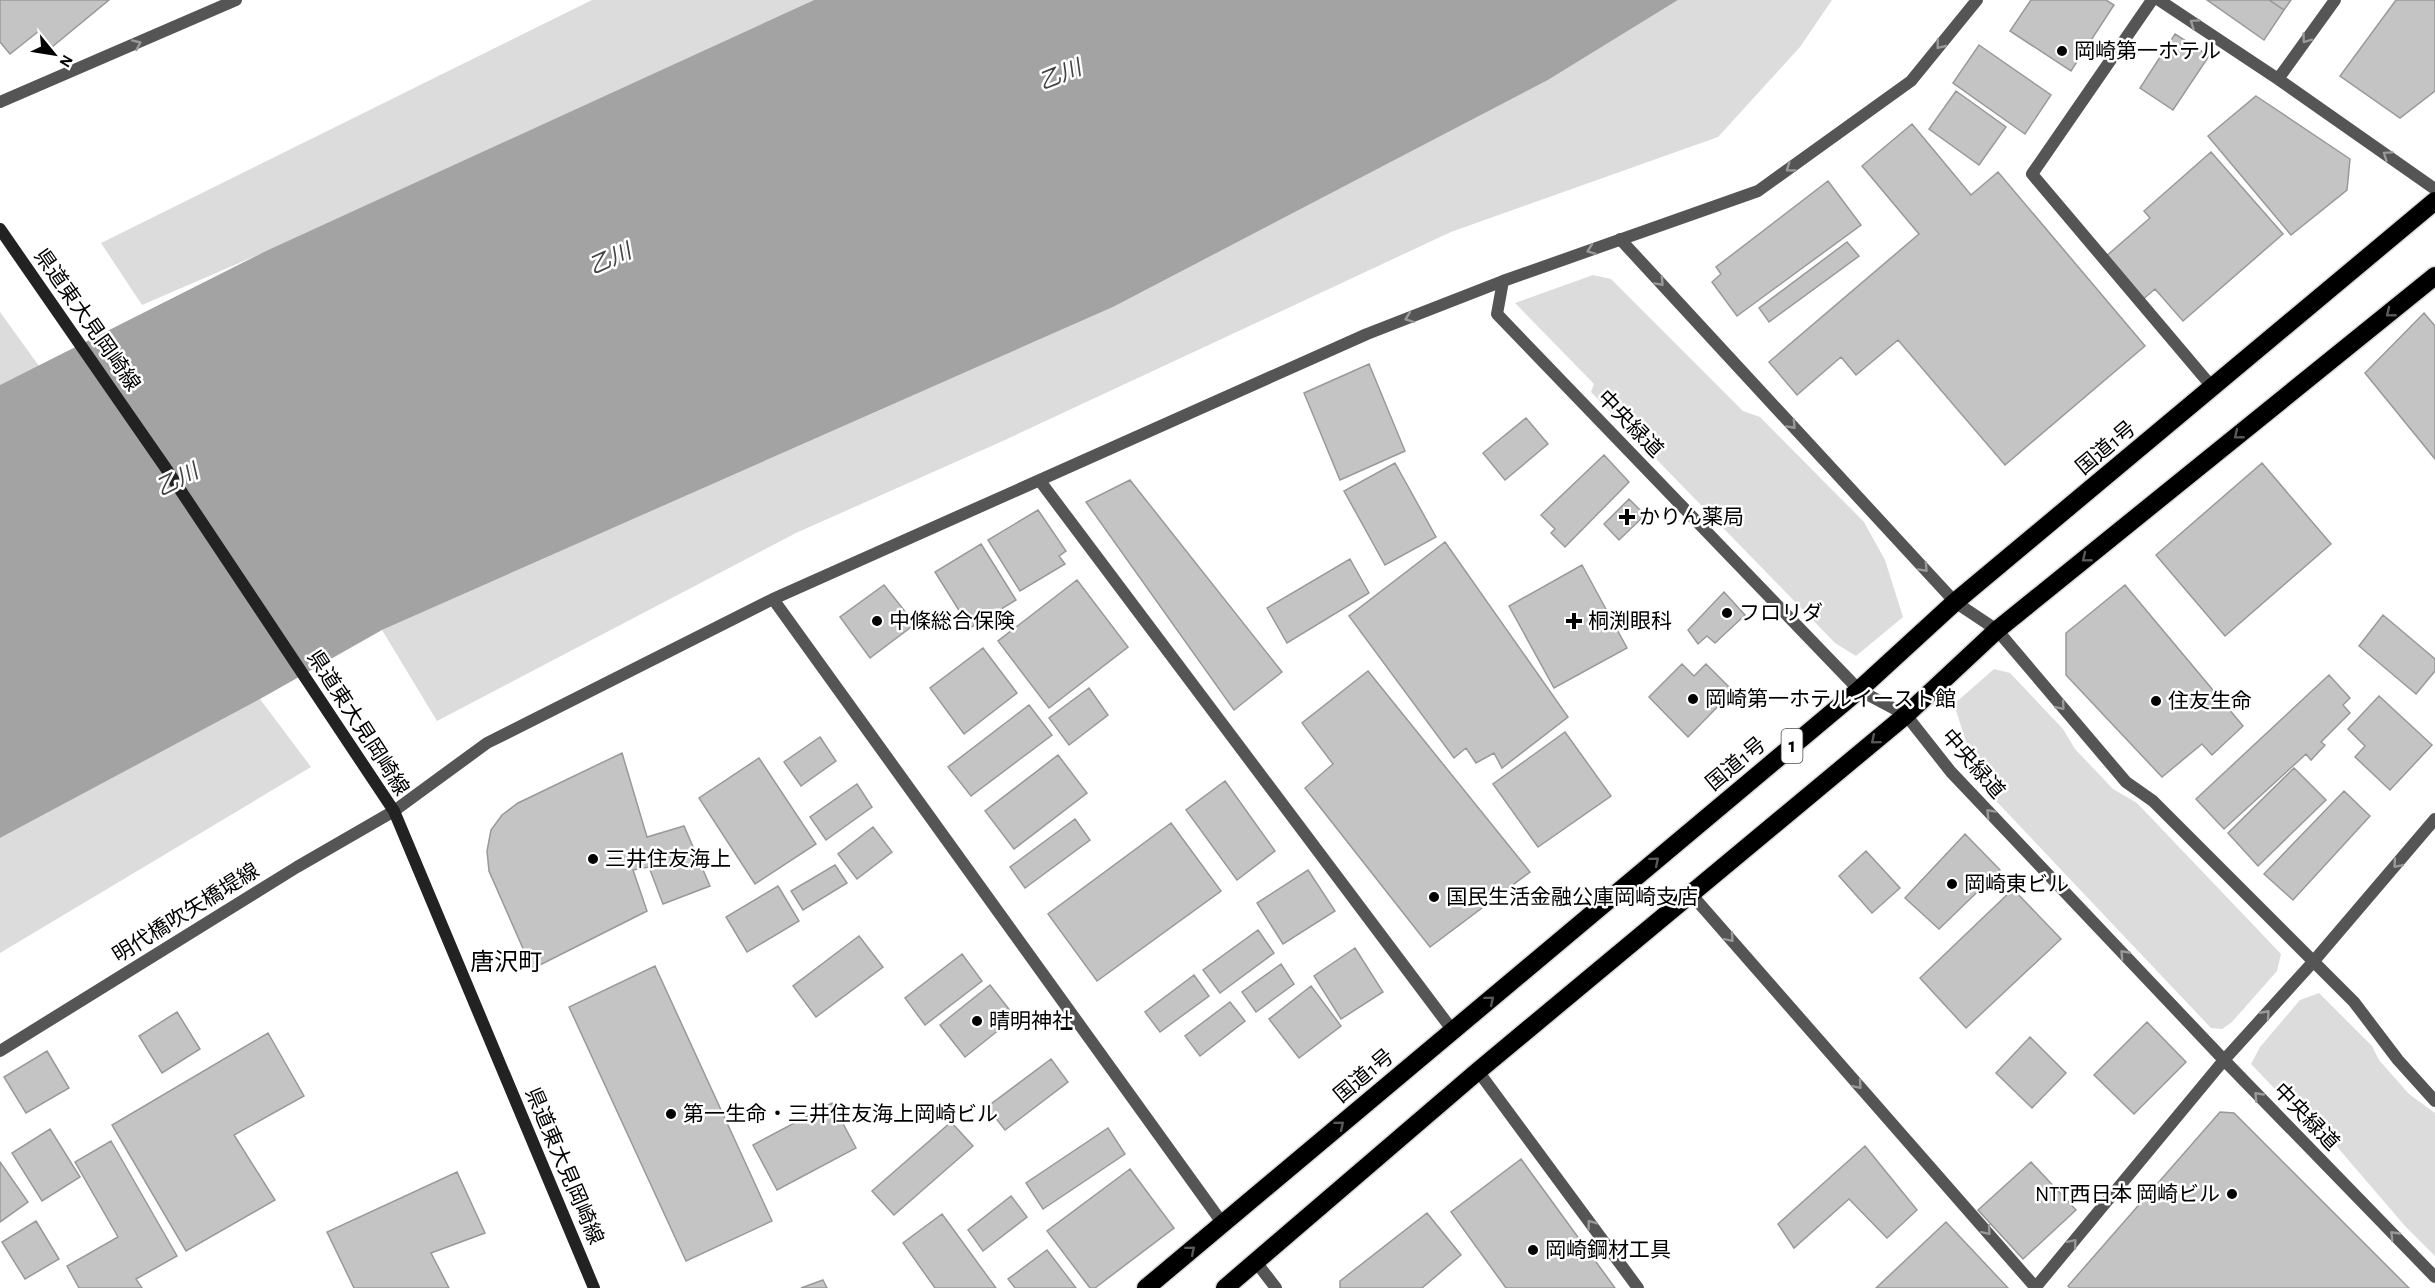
<svg xmlns="http://www.w3.org/2000/svg" width="2435" height="1288" font-family="'Alegreya Sans','Noto Sans JP',sans-serif">
<rect width="100%" height="100%" fill="#fff"/>
<path fill="#dcdcdc" d="M592,0H814L267,251L142,305L101,243Z
M1678,0H1832L1800,47L1718,137L1451,232L1005,440L796,533L437,721L382,630L1113,307L1548,80Z
M1593,275L1611,279L1743,411L1760,417L1864,522L1885,560L1903,617L1856,656L1835,643L1591,392L1594,384L1515,303Z
M0,312L39,366L0,385Z
M1994,669L2010,673L2063,729L2075,749L2113,789L2137,803L2281,954L2277,971L2232,1022L2222,1029L2211,1028L1979,783L1954,704Z
M260,699L311,767L0,953V838Z
M2319,993L2372,1046L2379,1060L2409,1094L2435,1113V1256L2405,1226L2326,1134L2316,1132L2251,1064L2260,1047L2300,1000Z"/>
<path fill="#a3a3a3" d="M814,0H1678L1548,80L1113,307L382,630L260,699L0,838V385L266,251Z"/>
<path fill="#c4c4c4" stroke="#999" stroke-width="1.5" d="M0,0H109L52,47L39,31L10,54L0,42Z
M2031,0H2106L2114,5L2071,71L2010,31Z
M2207,0H2269L2284,10L2264,40Z
M2269,0H2291L2284,10Z
M2396,0H2435V91L2400,118L2340,76Z
M2175,34L2209,56L2173,110L2140,88Z
M1979,45L2051,95L2025,134L1953,83Z
M1956,91L2006,127L1979,165L1929,129Z
M2256,96L2350,159L2347,190L2291,235L2208,136Z
M1912,124L1971,195L1998,172L2145,346L2005,465L1898,340L1856,375L1841,357L1797,395L1769,362L1919,234L1862,166Z
M2211,152L2283,234L2183,321L2155,289L2141,301L2104,258L2150,218L2144,211Z
M1828,181L1861,225L1737,316L1712,282L1721,274L1716,267Z
M1847,242L1859,256L1769,322L1759,308Z
M2424,313L2435,326V459L2365,373Z
M1369,364L1405,451L1340,480L1304,393Z
M1526,418L1548,444L1505,480L1483,453Z
M1604,455L1629,482L1565,547L1551,533L1555,529L1541,515Z
M1395,463L1436,537L1385,565L1344,491Z
M2262,463L2331,544L2225,636L2156,555Z
M1130,480L1282,672L1234,710L1086,502Z
M1629,499L1645,515L1619,540L1604,524Z
M1038,510L1066,551L1059,556L1065,564L1020,591L988,540Z
M1445,542L1568,717L1502,768L1494,753L1476,763L1466,748L1454,758L1349,616Z
M981,544L1016,600L970,628L935,572Z
M1350,559L1369,593L1287,643L1267,608Z
M1582,565L1627,648L1554,688L1509,606Z
M1077,580L1128,647L1049,708L998,641Z
M884,585L915,624L870,658L840,617Z
M2125,585L2243,726L2212,755L2202,744L2162,777L2066,675V633Z
M1724,592L1745,615L1715,643L1707,636L1698,644L1688,630Z
M2383,615L2435,659V671L2416,694L2359,646Z
M983,648L1017,693L964,734L930,688Z
M1682,664L1694,676L1706,664L1733,691L1688,737L1649,697Z
M1368,671L1530,872L1430,947L1305,788L1333,764L1302,723Z
M2329,675L2350,698L2343,705L2350,713L2321,742L2325,745L2311,760L2306,754L2224,829L2196,799Z
M1089,688L1108,715L1069,745L1049,718Z
M2379,696L2432,745L2390,790L2355,757L2365,746L2348,729Z
M1029,705L1052,735L971,796L948,767Z
M1565,732L1611,796L1538,847L1493,784Z
M820,737L836,761L801,786L784,762Z
M622,753L647,837L684,826L710,886L663,904L649,867L633,870L647,911L532,969L489,871L487,851L491,830L502,815L518,803Z
M1058,755L1087,793L1014,849L985,811Z
M759,758L816,844L755,884L699,798Z
M2294,768L2326,800L2258,866L2228,833Z
M1225,781L1275,851L1237,880L1186,810Z
M857,784L872,807L826,840L810,817Z
M2344,791L2370,816L2293,900L2264,874Z
M1075,819L1090,840L1025,888L1010,867Z
M1171,823L1221,891L1097,981L1048,914Z
M873,827L892,852L857,879L838,854Z
M1965,834L2000,870L1939,929L1905,898Z
M1866,851L1900,888L1872,913L1839,876Z
M835,865L847,883L803,910L791,891Z
M1308,870L1335,911L1283,944L1257,903Z
M778,886L799,921L747,952L726,917Z
M2013,889L2061,939L1966,1028L1920,978Z
M1258,930L1274,953L1220,993L1203,970Z
M859,936L883,967L816,1017L793,986Z
M1355,948L1383,992L1341,1019L1314,976Z
M962,954L982,981L925,1025L905,998Z
M1281,964L1294,984L1256,1012L1242,992Z
M655,966L772,1221L686,1261L569,1007Z
M1194,975L1209,996L1160,1032L1145,1012Z
M990,985L1015,1017L965,1057L940,1025Z
M1311,986L1341,1026L1299,1058L1269,1019Z
M1230,1002L1245,1021L1200,1056L1185,1036Z
M177,1012L200,1049L162,1073L139,1036Z
M2147,1022L2186,1062L2134,1114L2094,1075Z
M268,1033L304,1096L234,1135L275,1200L186,1251L112,1125Z
M2030,1037L2066,1073L2032,1108L1996,1073Z
M47,1051L69,1088L26,1113L4,1077Z
M1051,1059L1068,1082L1005,1130L987,1107Z
M832,1103L856,1148L777,1190L753,1145Z
M2220,1112L2234,1113L2409,1288H2070L2068,1286Z
M951,1122L973,1146L894,1215L872,1191Z
M1108,1128L1125,1154L1043,1209L1026,1183Z
M50,1129L80,1177L42,1201L12,1153Z
M111,1141L177,1256L136,1279L142,1288H79L67,1266L118,1237L75,1162Z
M1865,1146L1917,1210L1887,1238L1849,1199L1794,1248L1778,1224Z
M1521,1159L1615,1288H1506L1451,1212Z
M0,1162L28,1202L0,1222Z
M2031,1162L2076,1210L2023,1259L1978,1210Z
M1130,1169L1174,1228L1095,1288H1090L1047,1231Z
M457,1172L485,1233L431,1253L449,1288H354L327,1232Z
M1011,1196L1027,1217L983,1251L968,1230Z
M1427,1213L1461,1255L1422,1288H1340V1281Z
M942,1214L996,1288H935L903,1243Z
M36,1221L59,1259L25,1279L2,1242Z
M1946,1222L2008,1288H1876Z
M1047,1250L1076,1288H1015L1008,1279Z
M823,1280L827,1288H801Z"/>
<g fill="none" stroke-linecap="round" stroke-linejoin="round">
<g stroke="#dbdbdb" stroke-width="21">
<path id="highway" d="M1146,1288L1859,690L1955,602L2435,201
M1225,1288L1478,1071L1906,715L1997,630L2435,276"/>
</g>
<path stroke="#555" stroke-width="12" d="M2152,0L2032,174L2213,388"/>
<path stroke="#555" stroke-width="12" d="M2159,0L2278,79L2435,189
M2278,79L2335,0
M0,102L236,0
M1620,239L1955,602L1997,630L2126,782L2153,801L2354,1002L2398,1060L2435,1101
M1503,281L1497,314L1859,690L1906,715L1951,772L2224,1060L2435,1277
M1040,481L1453,1031
M773,599L1223,1224
M1691,894L2036,1288
M0,1051L297,867L394,811L487,743L773,599L1367,334L1503,281L1758,191L1911,81L1977,0
M1478,1071L1638,1288
M1256,1262L1276,1288
M2035,1288L2224,1060L2313,962L2435,819"/>
<path stroke="#222" stroke-width="12" d="M0,229L165,467L394,811L594,1288"/>
<use href="#highway" stroke="#000" stroke-width="18"/>
</g>
<defs><path id="oneway-chevron" d="M-2-3.5L2.5 0L-2 3.5" fill="none" stroke-width="1.6" stroke-linecap="round" stroke-linejoin="round" transform="scale(1.5)"/></defs>
<g stroke="#999">
<use href="#oneway-chevron" transform="translate(2194 23) rotate(-146)"/>
<use href="#oneway-chevron" transform="translate(2306 39) rotate(126)"/>
<use href="#oneway-chevron" transform="translate(137 44) rotate(-24)"/>
<use href="#oneway-chevron" transform="translate(1940 45) rotate(129)"/>
<use href="#oneway-chevron" transform="translate(2387 155) rotate(-145)"/>
<use href="#oneway-chevron" transform="translate(1790 168) rotate(144)"/>
<use href="#oneway-chevron" transform="translate(1591 250) rotate(160)"/>
<use href="#oneway-chevron" transform="translate(1660 282) rotate(47)"/>
<use href="#oneway-chevron" transform="translate(1409 318) rotate(159)"/>
<use href="#oneway-chevron" transform="translate(1792 425) rotate(47)"/>
<use href="#oneway-chevron" transform="translate(1924 568) rotate(47)"/>
<use href="#oneway-chevron" transform="translate(2061 706) rotate(50)"/>
<use href="#oneway-chevron" transform="translate(1990 813) rotate(-133)"/>
<use href="#oneway-chevron" transform="translate(2397 864) rotate(130)"/>
<use href="#oneway-chevron" transform="translate(1730 938) rotate(49)"/>
<use href="#oneway-chevron" transform="translate(2124 954) rotate(-133)"/>
<use href="#oneway-chevron" transform="translate(2266 1014) rotate(-48)"/>
<use href="#oneway-chevron" transform="translate(1858 1085) rotate(49)"/>
<use href="#oneway-chevron" transform="translate(2258 1096) rotate(-134)"/>
<use href="#oneway-chevron" transform="translate(1591 1224) rotate(-126)"/>
<use href="#oneway-chevron" transform="translate(1987 1231) rotate(49)"/>
<use href="#oneway-chevron" transform="translate(2394 1235) rotate(-134)"/>
<use href="#oneway-chevron" transform="translate(2073 1243) rotate(-50)"/>
</g>
<g stroke="#595959">
<use href="#oneway-chevron" transform="translate(2390 313) rotate(141)"/>
<use href="#oneway-chevron" transform="translate(2238 435) rotate(141)"/>
<use href="#oneway-chevron" transform="translate(2086 558) rotate(141)"/>
<use href="#oneway-chevron" transform="translate(1875 740) rotate(140)"/>
<use href="#oneway-chevron" transform="translate(1655 861) rotate(-40)"/>
<use href="#oneway-chevron" transform="translate(1490 1000) rotate(-40)"/>
<use href="#oneway-chevron" transform="translate(1340 1125) rotate(-40)"/>
<use href="#oneway-chevron" transform="translate(1191 1250) rotate(-40)"/>
</g>
<g fill="#000" stroke="#fff" stroke-width="2">
<circle cx="2062" cy="51" r="6"/>
<path d="M1624 508h6v6h6v6h-6v6h-6v-6h-6v-6h6z"/>
<circle cx="1727" cy="613" r="6"/>
<circle cx="877" cy="621" r="6"/>
<path d="M1571 612h6v6h6v6h-6v6h-6v-6h-6v-6h6z"/>
<circle cx="1693" cy="699" r="6"/>
<circle cx="2156" cy="701" r="6"/>
<circle cx="593" cy="859" r="6"/>
<circle cx="1952" cy="884" r="6"/>
<circle cx="1434" cy="897" r="6"/>
<circle cx="977" cy="1021" r="6"/>
<circle cx="671" cy="1114" r="6"/>
<circle cx="2232" cy="1194" r="6"/>
<circle cx="1533" cy="1250" r="6"/>
</g>
<g text-anchor="middle" dominant-baseline="central" stroke-width="5" stroke-linejoin="round" paint-order="stroke">
<rect fill="#fff" stroke="#4c4c4c" stroke-width="1.5" x="1781.5" y="729" width="21" height="34" rx="4.5"/>
<g font-size="20" font-weight="bold" fill="#000">
<text x="1792" y="746">1</text>
</g>
<g font-size="21" fill="#000" stroke="#fff" text-anchor="start">
<text x="2074" y="51">岡崎第一ホテル</text>
<text x="1639" y="517">かりん薬局</text>
<text x="1739" y="613">フロリダ</text>
<text x="889" y="621">中條総合保険</text>
<text x="1588" y="621">桐渕眼科</text>
<text x="1705" y="699">岡崎第一ホテルイースト館</text>
<text x="2168" y="701">住友生命</text>
<text x="605" y="859">三井住友海上</text>
<text x="1964" y="884">岡崎東ビル</text>
<text x="1446" y="897">国民生活金融公庫岡崎支店</text>
<text x="989" y="1021">晴明神社</text>
<text x="683" y="1114">第一生命・三井住友海上岡崎ビル</text>
<text x="2220" y="1194" text-anchor="end">NTT西日本 岡崎ビル</text>
<text x="1545" y="1250">岡崎鋼材工具</text>
</g>
<g font-size="21" fill="#000" stroke="#fff">
<text transform="translate(87 320) rotate(55)">県道東大見岡崎線</text>
<text transform="translate(1630 424) rotate(46)">中央緑道</text>
<text transform="translate(2106 448) rotate(-40)">国道1号</text>
<text transform="translate(358 723) rotate(57)">県道東大見岡崎線</text>
<text transform="translate(1736 764) rotate(-40)">国道1号</text>
<text transform="translate(1973 764) rotate(49)">中央緑道</text>
<text transform="translate(186 913) rotate(-32)">明代橋吹矢橋堤線</text>
<text transform="translate(1364 1076) rotate(-40)">国道1号</text>
<text transform="translate(2306 1117) rotate(46)">中央緑道</text>
<text transform="translate(564 1166) rotate(67)">県道東大見岡崎線</text>
</g>
<g font-size="22" font-style="italic" fill="#444" stroke="#fff">
<text transform="translate(1060 75) rotate(-22)">乙川</text>
<text transform="translate(610 259) rotate(-24)">乙川</text>
<text transform="translate(177 480) rotate(-27)">乙川</text>
</g>
<g font-size="24" fill="#000" stroke="#fff">
<text x="506" y="963">唐沢町</text>
</g>
</g>
<g transform="translate(54 54) rotate(120)" stroke="#ffffff" stroke-width="4.5" paint-order="stroke">
<path d="M0-4.5L10 22L0 15L-10 22Z" fill="#000000"/>
<text y="-9" font-size="16" font-weight="bold" text-anchor="middle" fill="#000000">N</text>
</g>
</svg>
